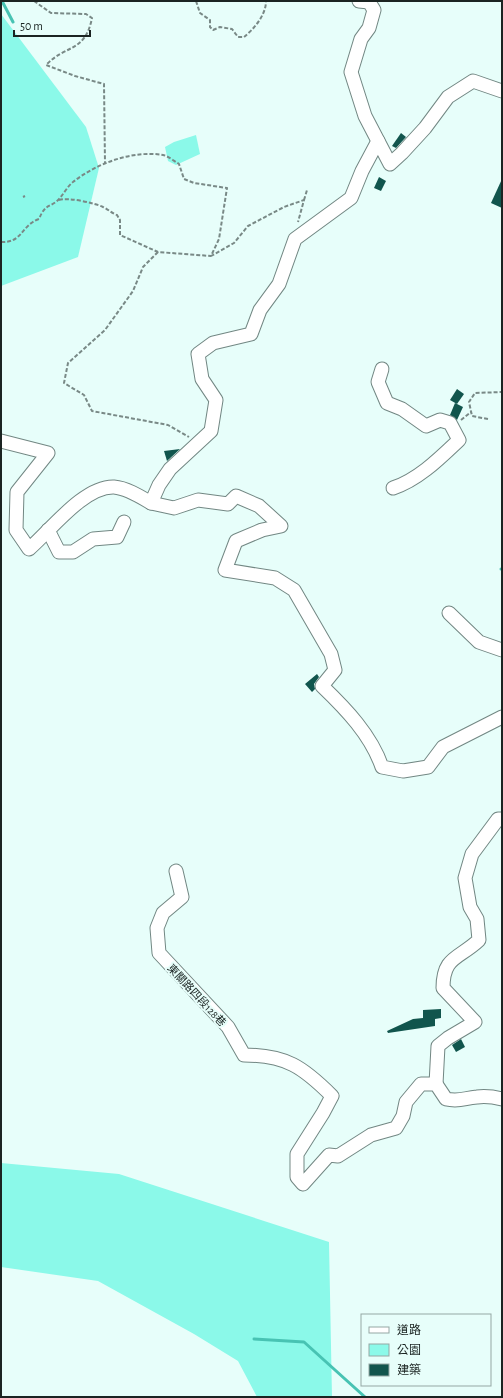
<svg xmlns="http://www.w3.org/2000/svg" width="503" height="1398" font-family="'Alegreya Sans','Noto Sans TC',sans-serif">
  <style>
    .green { fill: #8bf9e9 }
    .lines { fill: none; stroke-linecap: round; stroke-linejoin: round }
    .stream { stroke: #48c3b3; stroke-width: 3 }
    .building { fill: #11554d }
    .minor-casing { stroke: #728783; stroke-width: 15 }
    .path { stroke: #798986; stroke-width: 2; stroke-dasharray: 4 2; stroke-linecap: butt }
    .minor { stroke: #fff; stroke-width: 13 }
    .labels { text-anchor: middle; stroke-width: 4; stroke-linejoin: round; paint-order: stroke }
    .street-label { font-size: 11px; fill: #1b2422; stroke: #e7fefa }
  </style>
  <rect width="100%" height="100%" fill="#e7fefa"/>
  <g class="green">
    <polygon points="1,14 86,127 99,168 78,257 1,286"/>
    <polygon points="196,135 200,154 176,165 168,161 165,147 174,142"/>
    <polygon points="1,1163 119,1174 329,1242 332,1397 257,1397 238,1361 194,1334 98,1281 1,1267"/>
  </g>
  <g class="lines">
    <g class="stream">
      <polyline points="2,1 13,22"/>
      <polyline points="501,569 502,569"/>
      <polyline points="254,1339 304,1342 365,1397"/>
    </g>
  </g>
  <g class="building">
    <polygon points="401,133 406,137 396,148 392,146"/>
    <polygon points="379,177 386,181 381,191 374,188"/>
    <polygon points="502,179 502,208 491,203"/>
    <polygon points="457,389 464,394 457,404 450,400"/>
    <polygon points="455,403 463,407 457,420 450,415"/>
    <polygon points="180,449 167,461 164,451"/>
    <polygon points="317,674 319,677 314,684 315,689 312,692 305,684"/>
    <polygon points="441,1009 441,1018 435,1019 435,1026 388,1033 387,1031 413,1019 423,1018 423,1010"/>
    <polygon points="461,1039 465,1047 456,1052 452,1045"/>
  </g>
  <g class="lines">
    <g class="minor-casing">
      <g id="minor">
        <polyline points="359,1 369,2 374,10 369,28 361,39 351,72 365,116 390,164 402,153 425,128 448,97 473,81 502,91"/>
        <path d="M378 141 362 171 351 198 295 239 279 284 260 310 251 334 213 343 198 354 202 379 216 400 211 431 170 469 159 485 151 503 174 508 198 500 228 504 236 496 259 506 281 526 262 530 236 541 225 570 275 578 294 590 331 654 335 670 322 686C346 709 371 735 382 767L403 771 428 767 443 747 502 717"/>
        <path d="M382 369 378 382 387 403 402 409 426 426 440 420 450 423 459 440C440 458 418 480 393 488"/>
        <path d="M1 441 48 453 17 492 16 530 29 549C51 530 84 486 114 487 127 488 141 497 151 503"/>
        <polyline points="48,530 59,552 73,552 93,539 117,537 124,522"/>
        <polyline points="449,613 479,642 502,650"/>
        <path d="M176 871 182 897 163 913 157 928 159 953 228 1027 244 1055C286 1055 303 1067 332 1096L323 1113 297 1154V1177L303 1184 329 1155 338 1156 371 1135 396 1128 403 1116 406 1102 421 1084H436L446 1099C460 1102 464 1098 477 1097 485 1096 494 1097 502 1099"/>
        <path d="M436 1084 438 1046 448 1038 475 1022 443 988C443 956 459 959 479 940L477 919 470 907 465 878 472 854 498 819H502"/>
      </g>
    </g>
    <g class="path">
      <path d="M34 1 51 13 86 14 92 18C85 53 66 44 46 65L75 76 104 84 105 163"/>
      <path d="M196 1 200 13 210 20V27L213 30 220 27 232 29 238 37H244C254 29 266 15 266 1"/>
      <polyline points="23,197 25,196"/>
      <path d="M59 200C68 197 95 203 103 207 108 209 111 213 117 215L120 220V235L158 252 211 256"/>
      <polyline points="304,200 307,190"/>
      <path d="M1 242C23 243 21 225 39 219 46 202 50 209 60 198 64 193 68 186 73 182 97 163 133 150 163 155 168 156 174 161 179 164L184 179 194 183 227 188 219 239 211 256 234 243 248 226 284 207 304 200 298 222"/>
      <polyline points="158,252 143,267 133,291 105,330 68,363 64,383 84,395 92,411 168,425 189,437"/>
      <polyline points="488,419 472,416 469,402 475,393 502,392"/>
      <polyline points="461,420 471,412"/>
    </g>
    <use href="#minor" class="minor"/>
  </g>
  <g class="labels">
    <g class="street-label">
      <text transform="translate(197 995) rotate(47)" y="4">東關路四段128巷</text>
    </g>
  </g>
  <rect width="503" height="1398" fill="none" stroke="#1b2422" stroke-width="4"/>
  <rect x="361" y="1314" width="130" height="72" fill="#e7fefa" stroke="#95a7a4"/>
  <rect x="369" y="1327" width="20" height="6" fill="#ffffff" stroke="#95a7a4"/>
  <text x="397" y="1334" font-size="12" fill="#1b2422">道路</text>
  <rect x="369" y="1344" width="20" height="12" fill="#8bf9e9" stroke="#95a7a4"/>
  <text x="397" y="1354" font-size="12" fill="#1b2422">公園</text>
  <rect x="369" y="1364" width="20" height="12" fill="#11554d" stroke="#95a7a4"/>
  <text x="397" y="1374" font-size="12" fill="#1b2422">建築</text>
  <path d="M14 30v6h76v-6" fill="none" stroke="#1b2422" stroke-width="2"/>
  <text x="20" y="30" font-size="12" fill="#1b2422" stroke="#e7fefa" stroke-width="3" paint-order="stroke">50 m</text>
</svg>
